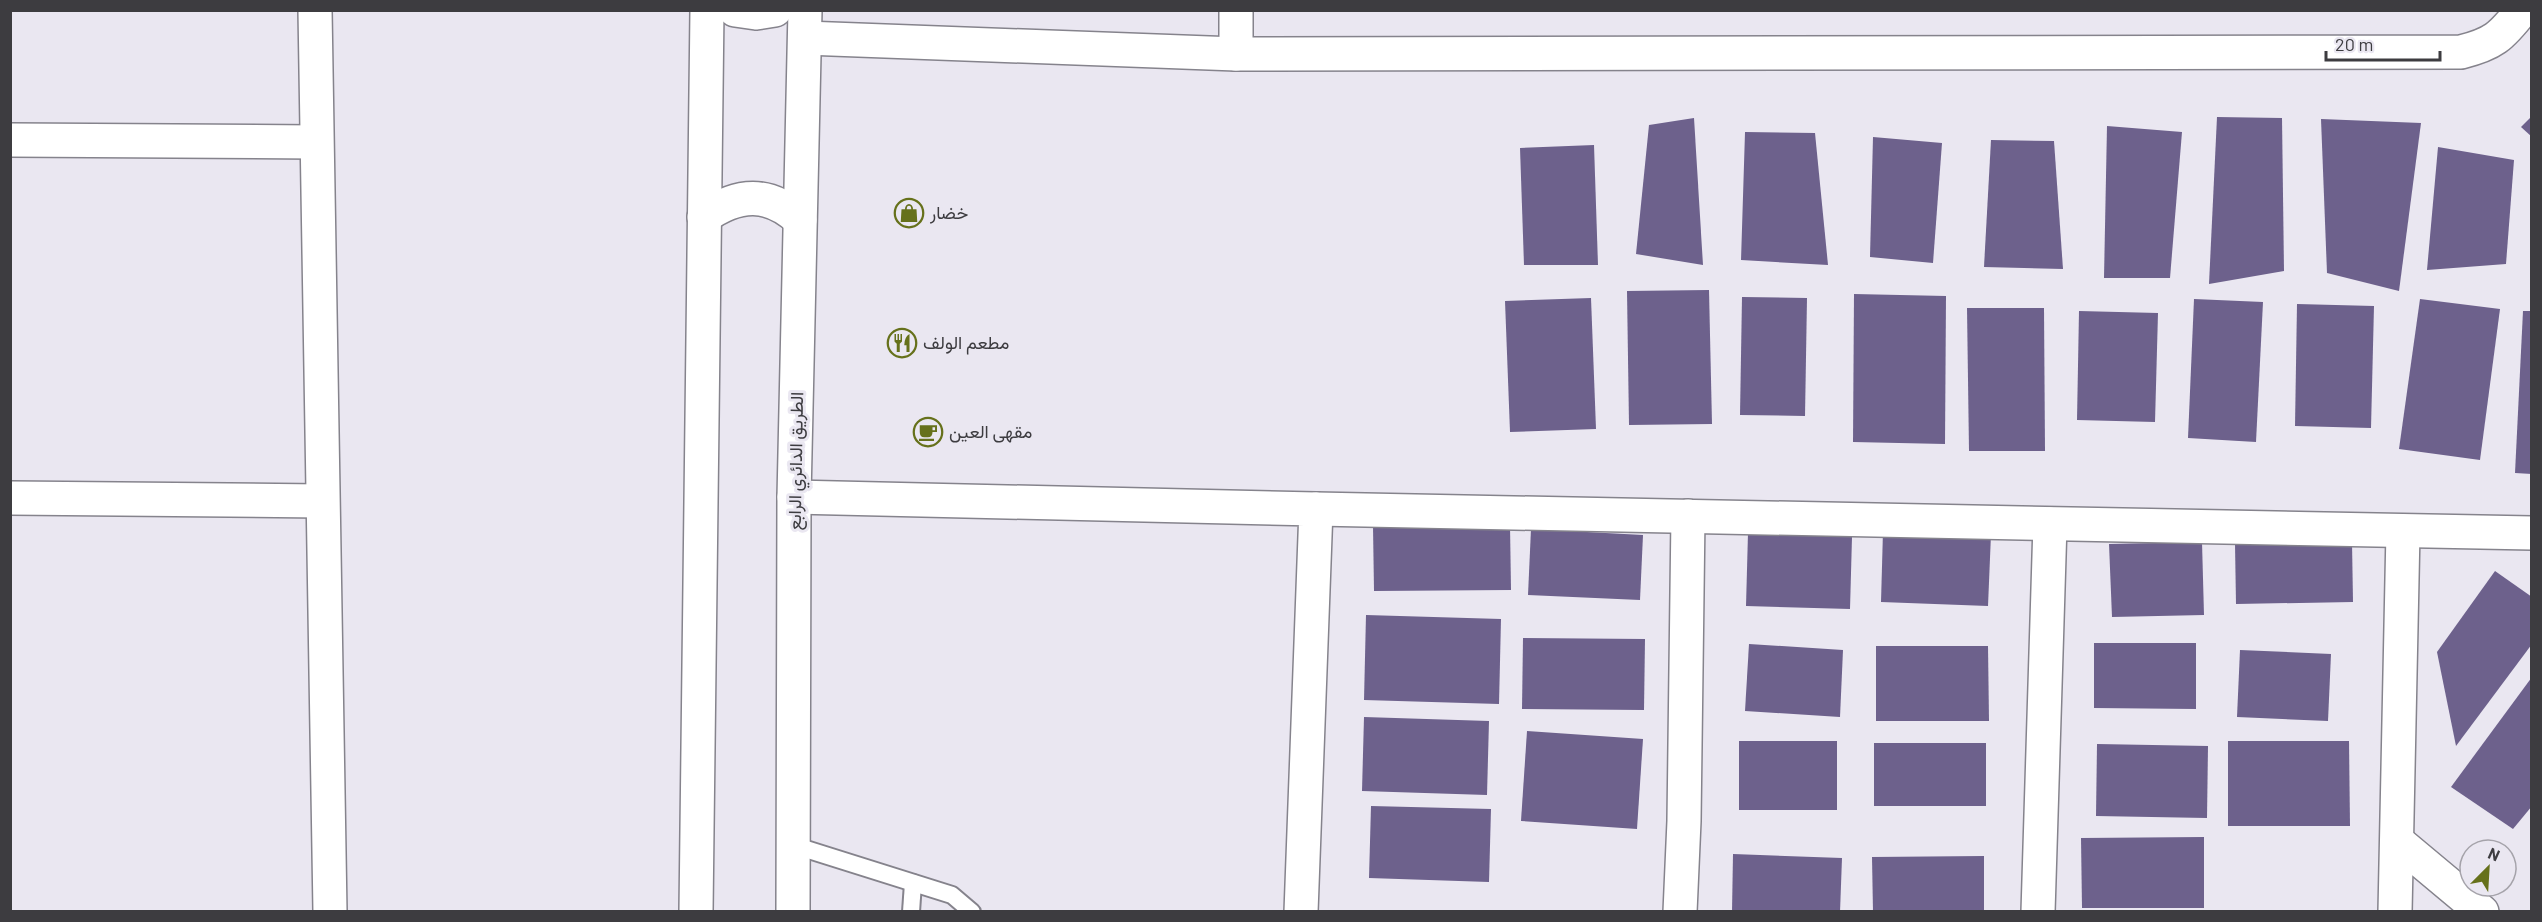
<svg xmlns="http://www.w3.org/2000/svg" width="2542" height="922" font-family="Barlow,Vazirmatn,sans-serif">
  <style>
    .building { fill: #6d618c }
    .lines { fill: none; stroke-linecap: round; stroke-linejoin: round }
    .service-casing { stroke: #85838c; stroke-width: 20 }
    .minor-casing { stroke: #85838c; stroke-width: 36 }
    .primary-casing { stroke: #85838c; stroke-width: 36 }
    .service { stroke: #fff; stroke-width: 16 }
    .minor { stroke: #fff; stroke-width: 33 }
    .primary { stroke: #fff; stroke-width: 33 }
    .labels { text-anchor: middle; stroke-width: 6; stroke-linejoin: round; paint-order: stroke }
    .poi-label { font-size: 18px; fill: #3d3c40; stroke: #eae7f1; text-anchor: start }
    .street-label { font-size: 18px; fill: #3d3c40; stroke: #eae7f1 }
  </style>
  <rect width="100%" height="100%" fill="#eae7f1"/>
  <g class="building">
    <polygon points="2532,116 2532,137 2521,127"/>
    <polygon points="2217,117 2282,118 2284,271 2209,284"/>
    <polygon points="1694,118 1703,265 1636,254 1649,125"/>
    <polygon points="2321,119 2421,123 2399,291 2327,273"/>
    <polygon points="2107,126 2182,132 2170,278 2104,278"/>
    <polygon points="1745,132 1815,133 1828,265 1741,260"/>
    <polygon points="1873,137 1942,143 1933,263 1870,257"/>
    <polygon points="1991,140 2054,141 2063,269 1984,267"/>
    <polygon points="1594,145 1598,265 1524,265 1520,148"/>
    <polygon points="2438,147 2514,160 2506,264 2427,270"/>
    <polygon points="1709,290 1712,424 1629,425 1627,291"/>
    <polygon points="1854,294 1946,296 1945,444 1853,442"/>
    <polygon points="1742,297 1807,298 1805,416 1740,415"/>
    <polygon points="1591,298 1596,429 1510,432 1505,301"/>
    <polygon points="2194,299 2263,302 2256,442 2188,438"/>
    <polygon points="2420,299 2500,309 2480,460 2399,449"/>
    <polygon points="2297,304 2374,306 2371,428 2295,426"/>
    <polygon points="1967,308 2044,308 2045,451 1969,451"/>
    <polygon points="2079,311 2158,313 2155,422 2077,420"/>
    <polygon points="2523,311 2532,311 2532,474 2515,473"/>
    <polygon points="1510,526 1511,590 1374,591 1373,527"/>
    <polygon points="1531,529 1643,535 1640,600 1528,595"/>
    <polygon points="1883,531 1991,534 1988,606 1881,602"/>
    <polygon points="1748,533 1852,537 1850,609 1746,606"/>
    <polygon points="2202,542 2204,615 2112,617 2109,544"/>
    <polygon points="2352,542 2353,602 2236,604 2235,544"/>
    <polygon points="2495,571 2532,597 2532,644 2456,746 2437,652"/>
    <polygon points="1366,615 1501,619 1499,704 1364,700"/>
    <polygon points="1523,638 1645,639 1644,710 1522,709"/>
    <polygon points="2094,643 2196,643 2196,709 2094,708"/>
    <polygon points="1749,644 1843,650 1840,717 1745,711"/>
    <polygon points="1876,646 1988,646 1989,721 1876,721"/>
    <polygon points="2240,650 2331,654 2328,721 2237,717"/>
    <polygon points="2532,677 2532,806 2513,829 2451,787"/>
    <polygon points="1364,717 1489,721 1487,795 1362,791"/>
    <polygon points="1527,731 1643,739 1637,829 1521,821"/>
    <rect x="1739" y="741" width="98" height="69"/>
    <polygon points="2228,741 2349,741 2350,826 2228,826"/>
    <rect x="1874" y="743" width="112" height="63"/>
    <polygon points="2097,744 2208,746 2207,818 2096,816"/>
    <polygon points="1371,806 1491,809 1489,882 1369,878"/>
    <polygon points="2204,837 2204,908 2082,908 2081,838"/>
    <polygon points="1733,854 1842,858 1840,912 1732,912"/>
    <polygon points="1984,856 1984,912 1873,912 1872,857"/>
  </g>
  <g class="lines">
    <g class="service-casing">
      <g id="service">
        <polyline points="793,845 952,895 972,912"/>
        <polyline points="911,912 913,883"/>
      </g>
    </g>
    <g class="minor-casing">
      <g id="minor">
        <polyline points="315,10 330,912"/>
        <path d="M805 38 1236 54 2461 52C2493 44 2501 37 2522 10"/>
        <polyline points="1236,54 1236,10"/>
        <polyline points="10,140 316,142"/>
        <polyline points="794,497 1316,509 1301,912"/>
        <polyline points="10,498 322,501"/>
        <polyline points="1316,509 2532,533"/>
        <polyline points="2397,841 2482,912"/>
        <polyline points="1680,912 1684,821 1688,516"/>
        <polyline points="2038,912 2050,524"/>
        <polyline points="2395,912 2403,531"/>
      </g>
    </g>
    <g class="primary-casing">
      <g id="primary">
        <polyline points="735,10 756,13 775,10"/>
        <path d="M704 217C738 193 769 191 800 220"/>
        <polyline points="696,912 707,10"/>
        <polyline points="793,912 794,497 805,10"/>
      </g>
    </g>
    <use href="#service" class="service"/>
    <use href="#minor" class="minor"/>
    <use href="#primary" class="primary"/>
  </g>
  <defs>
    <g id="shop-ring" transform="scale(1.5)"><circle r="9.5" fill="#eae7f1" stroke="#66711b" stroke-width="1.5"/><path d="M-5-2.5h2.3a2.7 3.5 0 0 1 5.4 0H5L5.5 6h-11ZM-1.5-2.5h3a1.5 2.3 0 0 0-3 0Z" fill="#66711b"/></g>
    <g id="restaurant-ring" transform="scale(1.5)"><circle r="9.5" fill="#eae7f1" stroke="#66711b" stroke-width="1.5"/><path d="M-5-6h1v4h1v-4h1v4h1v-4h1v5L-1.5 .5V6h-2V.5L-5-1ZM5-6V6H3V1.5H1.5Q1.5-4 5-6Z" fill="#66711b"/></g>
    <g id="cafe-ring" transform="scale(1.5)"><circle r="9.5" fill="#eae7f1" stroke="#66711b" stroke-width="1.5"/><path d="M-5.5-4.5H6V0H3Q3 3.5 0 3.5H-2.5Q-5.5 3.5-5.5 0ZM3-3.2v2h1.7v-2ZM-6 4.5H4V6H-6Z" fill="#66711b"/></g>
  </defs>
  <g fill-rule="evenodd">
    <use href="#shop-ring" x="909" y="213"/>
    <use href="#restaurant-ring" x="902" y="343"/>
    <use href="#cafe-ring" x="928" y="432"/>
  </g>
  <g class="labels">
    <g class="poi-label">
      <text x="930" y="219">خضار</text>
      <text x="923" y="349">مطعم الولف</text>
      <text x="949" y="438">مقهى العين</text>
    </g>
    <g class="street-label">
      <text transform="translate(796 461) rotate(-89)" y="6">الطريق الدائري الرابع</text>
    </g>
  </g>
  <rect width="2542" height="922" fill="none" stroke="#3d3c40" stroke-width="24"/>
  <g transform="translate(2488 868) rotate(24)"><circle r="28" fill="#eae7f1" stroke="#a5a3aa" stroke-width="1.5"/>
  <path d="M0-4.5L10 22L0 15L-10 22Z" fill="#66711b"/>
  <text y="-9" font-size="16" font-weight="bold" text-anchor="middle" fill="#3d3c40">N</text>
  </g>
  <path d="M2326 51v9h114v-9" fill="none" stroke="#3d3c40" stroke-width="3"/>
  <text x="2335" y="51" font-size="18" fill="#3d3c40" stroke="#eae7f1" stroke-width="4.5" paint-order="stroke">20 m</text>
</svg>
